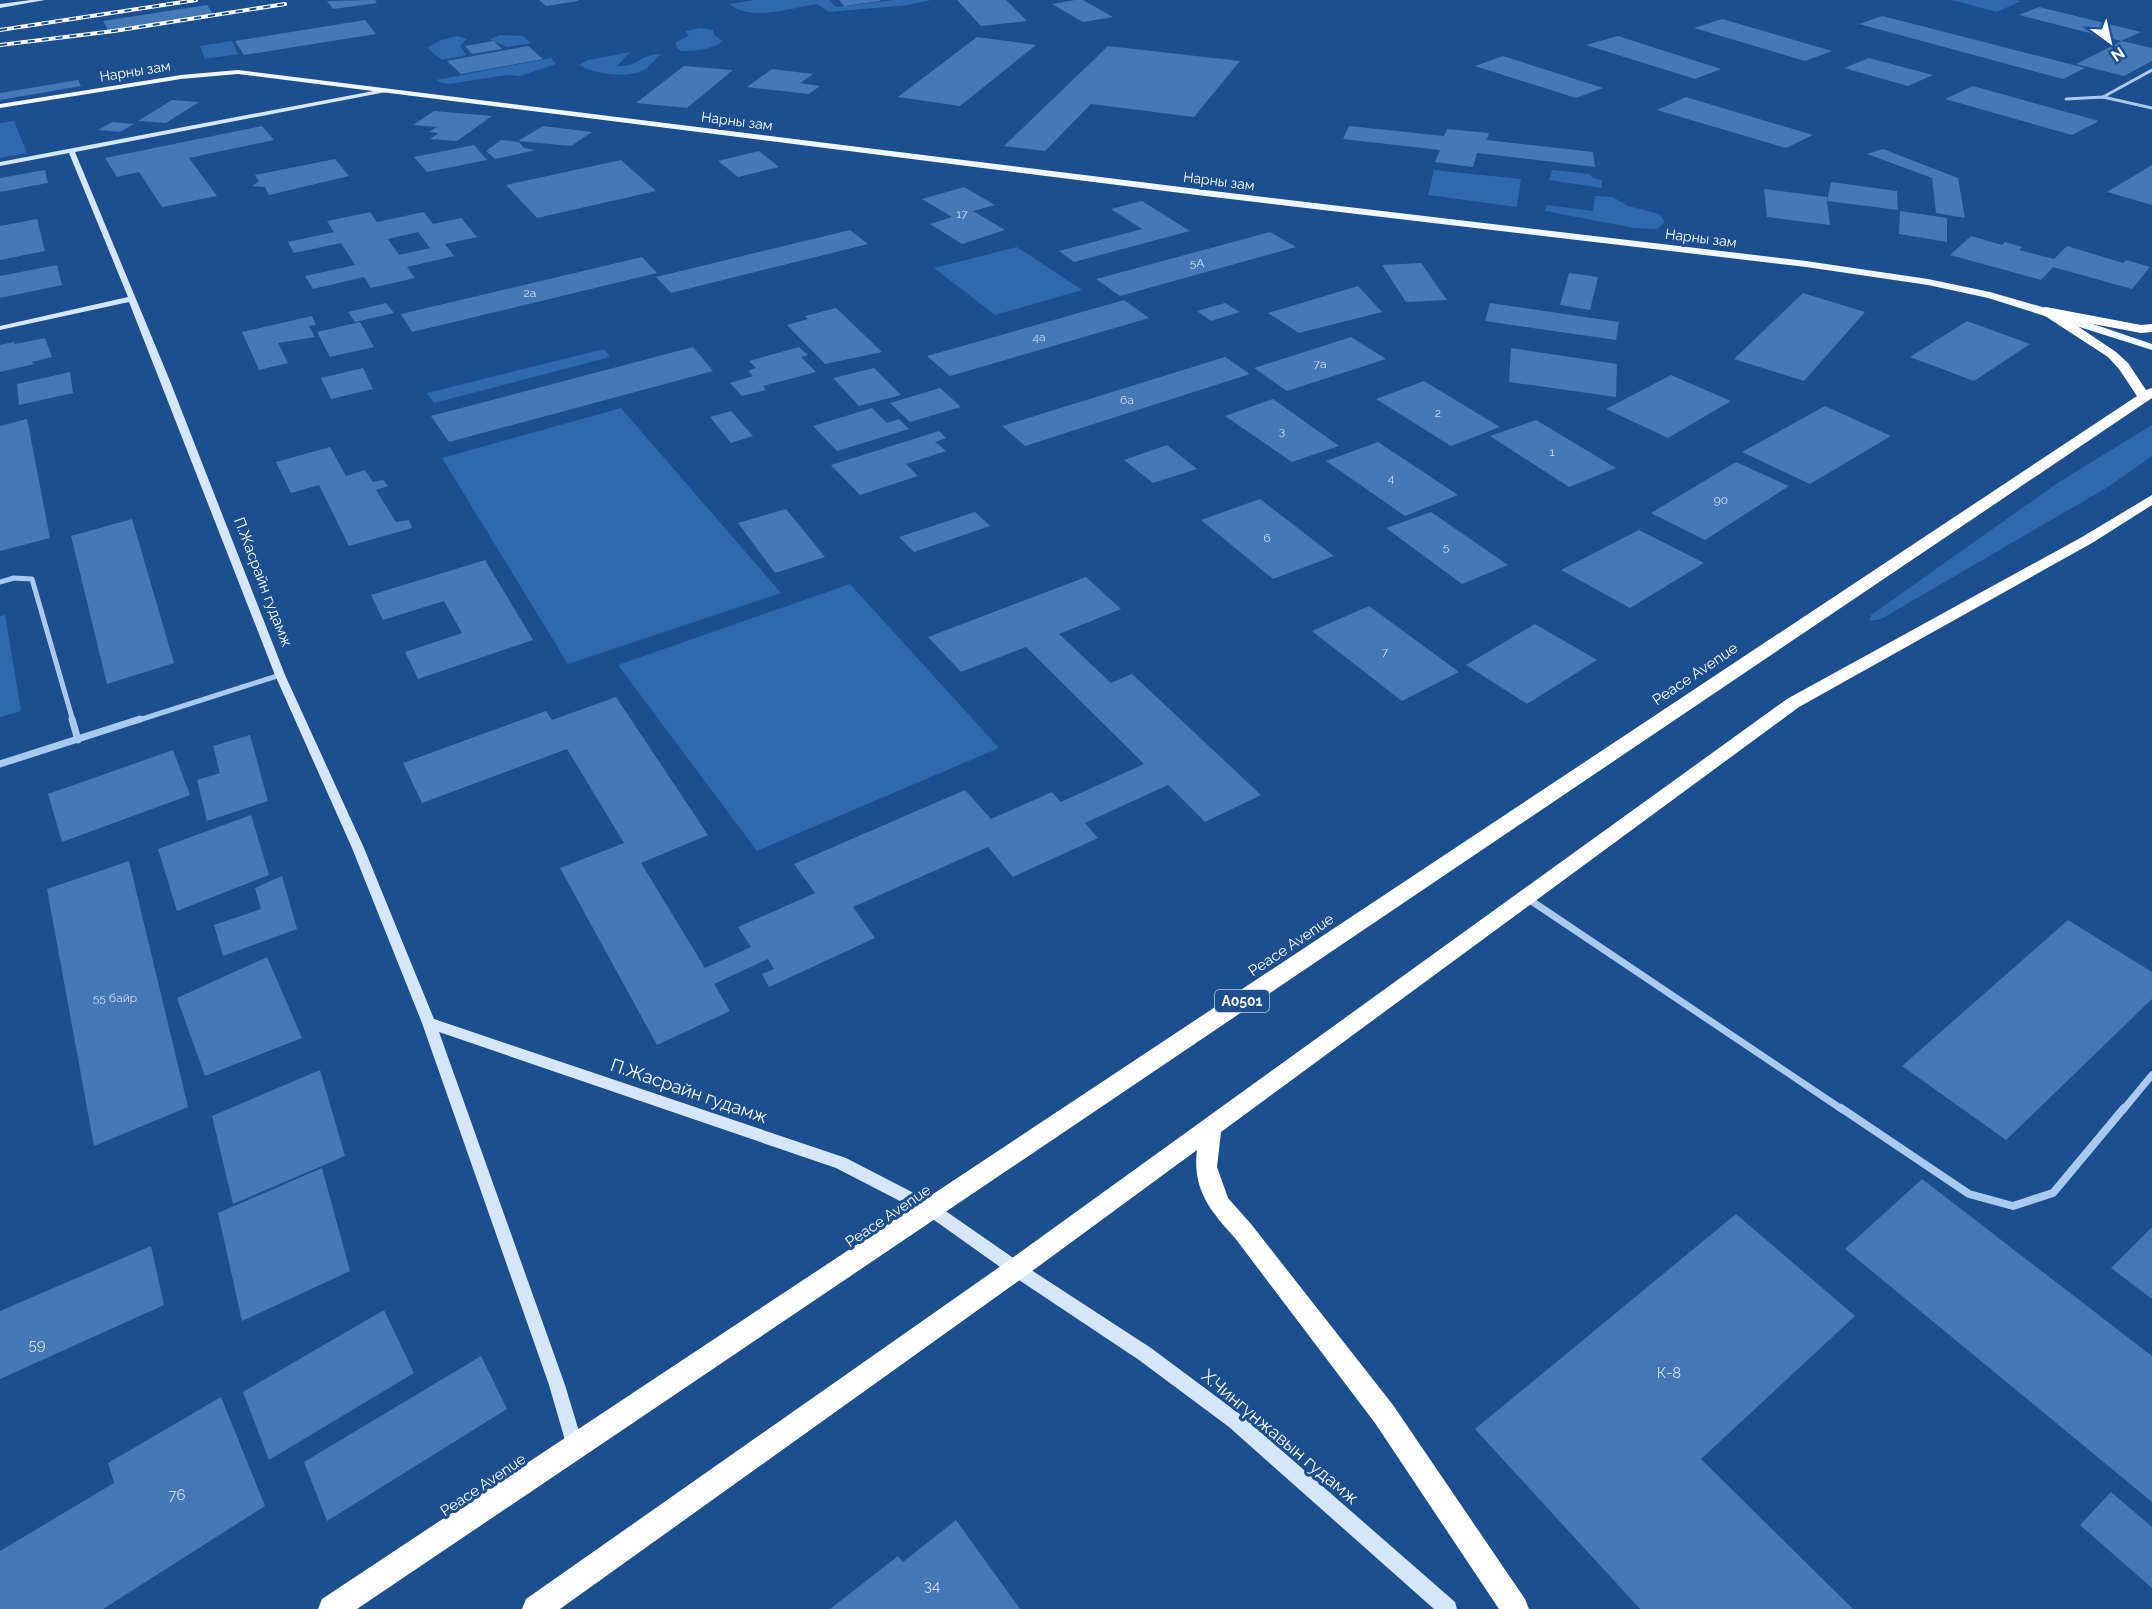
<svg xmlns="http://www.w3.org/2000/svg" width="2152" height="1609" font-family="Raleway,sans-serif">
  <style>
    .green { fill: #2e69ad }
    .building { fill: #4478b7; fill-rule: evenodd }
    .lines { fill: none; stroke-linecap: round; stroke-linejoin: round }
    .street-far3 { stroke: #a9c9ee; stroke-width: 3 }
    .street-far2 { stroke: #a9c9ee; stroke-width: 5 }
    .street-far1 { stroke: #a9c9ee; stroke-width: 7 }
    .street { stroke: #a9c9ee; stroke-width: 8 }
    .secondary { fill: #d6e6fa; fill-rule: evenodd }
    .primary { fill: #f0f6ff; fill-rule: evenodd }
    .highway { fill: #fff; fill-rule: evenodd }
    .rail-casing { stroke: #fff; stroke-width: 4 }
    .rail { stroke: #1b4f8f; stroke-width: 2; stroke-dasharray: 7; stroke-linecap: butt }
    .labels { text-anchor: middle; stroke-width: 6; stroke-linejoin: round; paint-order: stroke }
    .number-label { font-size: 12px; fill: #d0dded }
    .far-street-label { font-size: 14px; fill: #fff; stroke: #1b4f8f }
    .shield { fill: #1b4f8f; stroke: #bbcadd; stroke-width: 1.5 }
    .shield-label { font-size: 14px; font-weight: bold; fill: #fff }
    .street-label { font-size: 15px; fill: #fff; stroke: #1b4f8f }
    .near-number-label { font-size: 15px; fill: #d0dded }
    .near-street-label { font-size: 18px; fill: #fff; stroke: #1b4f8f }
  </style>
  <rect width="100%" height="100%" fill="#1b4f8f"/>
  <g class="green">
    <path d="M755 0H829L836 7 895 0H931L909 5 829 12 817 4C790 8 753 22 729 4Z"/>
    <polygon points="1951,0 2015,0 2021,1 1997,12"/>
    <path d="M701 28 713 30V34L723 41C712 50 696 51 681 51L677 48 676 42 689 36 685 31Z"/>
    <polygon points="500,35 523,36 531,43 507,47 490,39"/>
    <polygon points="458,36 467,39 460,46 466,55 442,60 427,48 441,40"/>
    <polygon points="232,41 238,54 205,59 200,46"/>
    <path d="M630 52 617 66C637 68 642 53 661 54 656 58 652 64 647 68 632 80 594 74 579 65L588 60Z"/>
    <polygon points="551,58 556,64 520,76 507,75 449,84 438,82 436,80"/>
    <polygon points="14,121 27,153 0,158 0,123"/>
    <polygon points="1434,170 1521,179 1517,207 1428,195"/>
    <polygon points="1552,170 1590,174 1593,178 1602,180 1602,188 1549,180"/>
    <polygon points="1595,196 1613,197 1628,206 1659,214 1665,222 1657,229 1634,228 1545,211 1547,205 1593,211"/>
    <polygon points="1017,247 1082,290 995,315 934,268"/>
    <polygon points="604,349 610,357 434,403 427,393"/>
    <polygon points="621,408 781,593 568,664 442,458"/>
    <polygon points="2152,425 2152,456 2108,487 1881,619 1869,621 1871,615 2059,482"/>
    <polygon points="850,584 999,748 757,851 618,665"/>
    <polygon points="5,615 21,711 0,717 0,616"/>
  </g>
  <g class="building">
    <polygon points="375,0 377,3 333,9 327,1"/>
    <polygon points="539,0 578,0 578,1 546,6"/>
    <polygon points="839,0 880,0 880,1 844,6"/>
    <polygon points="957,0 1006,0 1027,21 981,26"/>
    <polygon points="1075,0 1083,0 1113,17 1083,22 1052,4"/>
    <polygon points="207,5 213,14 108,30 103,21"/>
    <polygon points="2039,7 2141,32 2121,41 2019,15"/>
    <polygon points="1882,16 1980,41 2085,68 2063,79 1859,24"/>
    <polygon points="1722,19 1832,51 1805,61 1694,28"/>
    <polygon points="365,20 376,34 244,55 235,41"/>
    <polygon points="1618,36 1721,69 1695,79 1586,45"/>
    <polygon points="977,37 1036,45 960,106 898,97"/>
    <polygon points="494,41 502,49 472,54 465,46"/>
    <polygon points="2122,41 2152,48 2152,61 2124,76 2076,64"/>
    <polygon points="528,46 543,59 461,74 447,61"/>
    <polygon points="1108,46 1240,61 1194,117 1091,104 1045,151 1004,146"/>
    <polygon points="1503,56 1603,88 1576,98 1475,66"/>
    <polygon points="1869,58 1933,75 1908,86 1844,68"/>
    <polygon points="684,66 733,70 687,108 636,103"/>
    <polygon points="772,69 813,74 800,83 820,86 809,94 747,87"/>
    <polygon points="78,80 81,86 0,100 0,93"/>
    <polygon points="1973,86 2099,121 2072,135 1945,99"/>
    <polygon points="1686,97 1813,135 1786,148 1657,110"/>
    <polygon points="172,100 199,102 166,123 138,121"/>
    <polygon points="434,111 492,116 457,141 430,139 439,133 429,132 437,127 413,125"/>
    <polygon points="112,122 134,124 120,132 98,130"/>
    <polygon points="262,126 274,140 189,158 217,196 162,207 139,172 117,177 105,158"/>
    <polygon points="543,126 592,132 571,146 518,141"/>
    <polygon points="1349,126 1444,136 1447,129 1489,133 1487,140 1593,152 1595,167 1477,153 1473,167 1435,162 1440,150 1343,139"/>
    <polygon points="501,140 519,142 524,148 536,150 495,159 486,151"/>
    <polygon points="474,145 487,160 427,172 414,157"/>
    <polygon points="1883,149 1958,178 1965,218 1936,213 1932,178 1867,154"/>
    <polygon points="759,151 779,167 738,177 718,161"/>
    <polygon points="335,159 349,176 269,195 265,187 252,186 259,181 255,175"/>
    <polygon points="621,160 656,191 537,218 506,185"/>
    <polygon points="2152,165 2152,205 2107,192"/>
    <polygon points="45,170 48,183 0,192 0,178"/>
    <polygon points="1831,182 1897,191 1898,210 1827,201 1830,225 1767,217 1764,189 1827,197 1827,201"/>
    <polygon points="964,187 995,205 973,211 1005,230 962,244 930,224 952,217 922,199"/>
    <polygon points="1142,201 1190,231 1074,262 1059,251 1142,229 1111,209"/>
    <polygon points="1900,211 1947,218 1947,242 1899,234"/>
    <path d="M370 212 377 222 424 212 433 224 461 218 477 237 445 244 454 256 407 267 415 278 371 288 364 277 313 289 305 276 355 265 341 243 294 253 288 242 334 232 327 221ZM418 232 430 248 399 255 388 239Z"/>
    <polygon points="37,219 45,251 0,260 0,226"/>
    <polygon points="850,230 868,244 671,293 656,277"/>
    <polygon points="1270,232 1296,247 1120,296 1096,279"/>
    <polygon points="1971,236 2002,245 2005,242 2022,247 2019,250 2054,259 2067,246 2123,263 2126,260 2150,267 2132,289 2053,267 2041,280 1950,255"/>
    <polygon points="642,257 657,273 412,332 401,314"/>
    <polygon points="1421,263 1447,300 1406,302 1382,265"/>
    <polygon points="57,265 62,285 0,298 0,276"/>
    <polygon points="1569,273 1598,277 1590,310 1560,305"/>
    <polygon points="1358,286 1382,312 1299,333 1268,313"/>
    <polygon points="1803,293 1865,312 1804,381 1734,359"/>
    <polygon points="1124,300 1149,318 950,376 927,356"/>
    <polygon points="386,303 394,313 355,322 348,312"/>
    <polygon points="1225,303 1240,312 1211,321 1197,311"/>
    <polygon points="1490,303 1619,322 1616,340 1485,321"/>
    <polygon points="836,308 882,352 825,364 787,325 808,319 805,316"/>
    <polygon points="312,316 316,325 309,326 315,337 278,343 288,363 259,370 242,332"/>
    <polygon points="1967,321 2030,344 1974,381 1910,357"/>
    <polygon points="360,322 374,347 330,357 317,332"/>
    <polygon points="1351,337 1386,359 1287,391 1254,368"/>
    <polygon points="45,338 52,357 32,362 34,364 0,372 0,345 14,342 15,344"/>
    <polygon points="693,347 713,371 449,442 431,416"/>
    <polygon points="799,347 808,355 801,357 816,372 763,386 766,390 742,396 730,383 753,376 748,371 756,368 749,361"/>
    <polygon points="1511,348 1617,364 1616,397 1509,382"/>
    <polygon points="1225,357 1250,374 1025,446 1002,426"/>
    <polygon points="363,368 373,389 331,399 321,378"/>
    <polygon points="874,368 901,395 859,406 833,378"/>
    <polygon points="70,372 73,393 19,405 17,384"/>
    <polygon points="1671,375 1731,401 1668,438 1606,409"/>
    <polygon points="1424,381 1500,427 1451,446 1376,399"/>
    <polygon points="940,388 961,407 910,422 890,403"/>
    <polygon points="1273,399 1339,446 1292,462 1225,416"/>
    <polygon points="1825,406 1891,436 1810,484 1742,452"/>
    <polygon points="872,408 887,423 899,419 909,429 837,451 813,426"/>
    <polygon points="731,411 753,436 731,443 710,417"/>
    <polygon points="27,419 50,538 0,551 0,426"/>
    <polygon points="1536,420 1616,468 1569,487 1490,436"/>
    <polygon points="939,431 946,438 935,442 946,451 906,464 918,476 860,495 831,465"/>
    <polygon points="1378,442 1458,495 1405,516 1326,461"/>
    <polygon points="1167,445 1197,469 1153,483 1124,460"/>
    <polygon points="330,447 346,476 365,470 373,482 383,480 388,486 376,490 396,522 409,520 412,528 349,546 319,485 291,493 276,462"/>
    <polygon points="1736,462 1789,486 1705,540 1651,513"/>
    <polygon points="1260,499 1334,556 1273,579 1201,520"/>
    <polygon points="786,509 825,557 775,573 738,523"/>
    <polygon points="975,512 990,526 914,552 899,537"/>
    <polygon points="1431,512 1508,565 1462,584 1386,528"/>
    <polygon points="132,519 174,663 107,684 71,536"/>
    <polygon points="1639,530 1704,563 1630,608 1561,570"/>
    <polygon points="485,560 533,640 418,679 405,652 462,633 444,601 383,620 371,595"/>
    <polygon points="1086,577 1121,609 1059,634 1111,683 1132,674 1261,795 1205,822 1168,785 1085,823 1098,838 1013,877 988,847 853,907 875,938 769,987 762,974 774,969 768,959 714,984 730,1011 657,1045 560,868 624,843 567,749 422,803 403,763 546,711 552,720 616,697 708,835 641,863 705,968 751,947 738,927 815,893 794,864 965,790 991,819 1052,792 1061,802 1144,764 1026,647 961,672 928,637"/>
    <polygon points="1369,606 1459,672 1402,701 1312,631"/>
    <polygon points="1535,624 1597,660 1527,704 1466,665"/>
    <polygon points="250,735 268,801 207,821 197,780 220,773 213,746"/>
    <polygon points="173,750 190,795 62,842 48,794"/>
    <polygon points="251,815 269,875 177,911 158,849"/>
    <polygon points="129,861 188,1107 94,1146 47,889"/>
    <polygon points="282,876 297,929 223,956 214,925 261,909 255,888"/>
    <polygon points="2068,920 2152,972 2152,999 2006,1140 1902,1066"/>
    <polygon points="267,957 302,1038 205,1076 177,998"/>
    <polygon points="320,1070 345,1156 233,1204 212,1116"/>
    <polygon points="322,1168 350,1271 242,1321 218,1213"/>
    <polygon points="1922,1179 2152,1356 2152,1502 1845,1249"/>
    <polygon points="1736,1214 1855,1316 1701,1459 1853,1609 1640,1609 1475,1429"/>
    <polygon points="2152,1227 2152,1299 2111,1268"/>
    <polygon points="151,1246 164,1305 0,1379 0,1311"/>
    <polygon points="384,1310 414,1373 269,1460 243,1392"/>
    <polygon points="481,1356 507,1409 327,1521 304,1462"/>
    <polygon points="221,1397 265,1506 103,1609 0,1609 0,1551 114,1483 108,1463"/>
    <polygon points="2111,1492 2152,1527 2152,1588 2080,1525"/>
    <polygon points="956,1520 1020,1609 830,1609 898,1556 903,1562"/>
  </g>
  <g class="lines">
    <g class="street-far3">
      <polyline points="2103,97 2152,70"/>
      <polyline points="2066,99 2103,97 2152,108"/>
    </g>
    <g class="street-far2">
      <polyline points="0,582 14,578 32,579 73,721"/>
      <polyline points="136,721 280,675"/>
    </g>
    <g class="street-far1">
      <polyline points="72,719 78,740"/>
      <polyline points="0,764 140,719"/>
      <polyline points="1527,898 1843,1110"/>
      <polyline points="2123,1110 2152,1075"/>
    </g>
    <polyline class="street" points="1841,1108 1969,1194 2013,1206 2053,1193 2124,1108"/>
    <g class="secondary">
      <polygon points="31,0 45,0 0,8 0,4"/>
      <polygon points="384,89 386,92 75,152 170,381 285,675 364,848 434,1019 846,1158 937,1205 1022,1264 1151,1348 1241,1415 1455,1602 1457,1609 1434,1609 1229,1427 1139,1360 1010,1274 927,1215 836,1168 439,1032 565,1385 584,1448 581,1454 575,1457 569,1454 549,1385 422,1023 352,848 275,675 129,302 0,330 0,326 128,297 69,153 0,166 0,162"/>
    </g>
    <polygon class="primary" points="238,70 1205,190 1806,261 1928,279 1990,292 2049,309 2152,344 2152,350 1988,298 1928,285 1806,267 1205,196 238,74 181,79 0,108 0,104 181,75"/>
    <g class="highway">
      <polygon points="2046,307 2141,325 2152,324 2152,332 2141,333 2067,319 2116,352 2128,363 2146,390 2152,388 2152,398 357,1609 318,1609 322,1599 2137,396 2119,369 2108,357 2042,314 2042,308"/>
      <path d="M2152 495V505L2092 543 1799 707 1221 1132 1217 1167 1228 1198 1251 1224 1393 1405 1525 1599 1529 1609H1499L1375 1423 1235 1238C1210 1211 1192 1189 1197 1150L1024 1277 560 1609H522L526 1599 1008 1261 1787 699 2082 537Z"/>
    </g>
    <g class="rail-casing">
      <g id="rail">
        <polyline points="0,30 196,0"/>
        <polyline points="0,45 114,31 285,4"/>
      </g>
    </g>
    <use href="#rail" class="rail"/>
  </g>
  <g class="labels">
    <g class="number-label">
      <text x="962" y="218">17</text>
      <text x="1197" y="267">5А</text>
      <text x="530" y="297">2a</text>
      <text x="1039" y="341">4а</text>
      <text x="1320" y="368">7а</text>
      <text x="1127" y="404">6а</text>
      <text x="1438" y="417">2</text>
      <text x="1282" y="435">3</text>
      <text x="1552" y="456">1</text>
      <text x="1391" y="482">4</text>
      <text x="1721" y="504">90</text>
      <text x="1267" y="542">6</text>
      <text x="1446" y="551">5</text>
      <text x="1385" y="656">7</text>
      <text x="115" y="1002">55 байр</text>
    </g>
    <g class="far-street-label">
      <text transform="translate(135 71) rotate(-9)" y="5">Нарны зам</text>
      <text transform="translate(737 121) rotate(7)" y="5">Нарны зам</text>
      <text transform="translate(1219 181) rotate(7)" y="5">Нарны зам</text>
      <text transform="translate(1701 238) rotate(7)" y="5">Нарны зам</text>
    </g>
    <rect class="shield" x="1215" y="990" width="54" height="22" rx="4.5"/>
    <g class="shield-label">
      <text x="1242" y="1006">A0501</text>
    </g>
    <g class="street-label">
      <text transform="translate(263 582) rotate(69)" y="5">П.Жасрайн гудамж</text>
      <text transform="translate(1695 674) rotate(-34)" y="5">Peace Avenue</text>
      <text transform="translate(1291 945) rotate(-34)" y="5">Peace Avenue</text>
      <text transform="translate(888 1216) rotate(-34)" y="5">Peace Avenue</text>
      <text transform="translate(483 1485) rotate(-34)" y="5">Peace Avenue</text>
    </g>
    <g class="near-number-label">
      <text x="37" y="1350">59</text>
      <text x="1669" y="1378">К-8</text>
      <text x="177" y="1500">76</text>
      <text x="932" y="1591">34</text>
    </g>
    <g class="near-street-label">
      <text transform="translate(689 1091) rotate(19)" y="6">П.Жасрайн гудамж</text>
      <text transform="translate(1280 1437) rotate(40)" y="6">Х.Чингүнжавын гудамж</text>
    </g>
  </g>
  <g transform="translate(2110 42) rotate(147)" stroke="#1b4f8f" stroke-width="4.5" paint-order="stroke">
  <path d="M0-4.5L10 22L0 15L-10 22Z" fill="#ffffff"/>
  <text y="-9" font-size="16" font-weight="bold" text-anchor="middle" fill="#ffffff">N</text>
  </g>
</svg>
